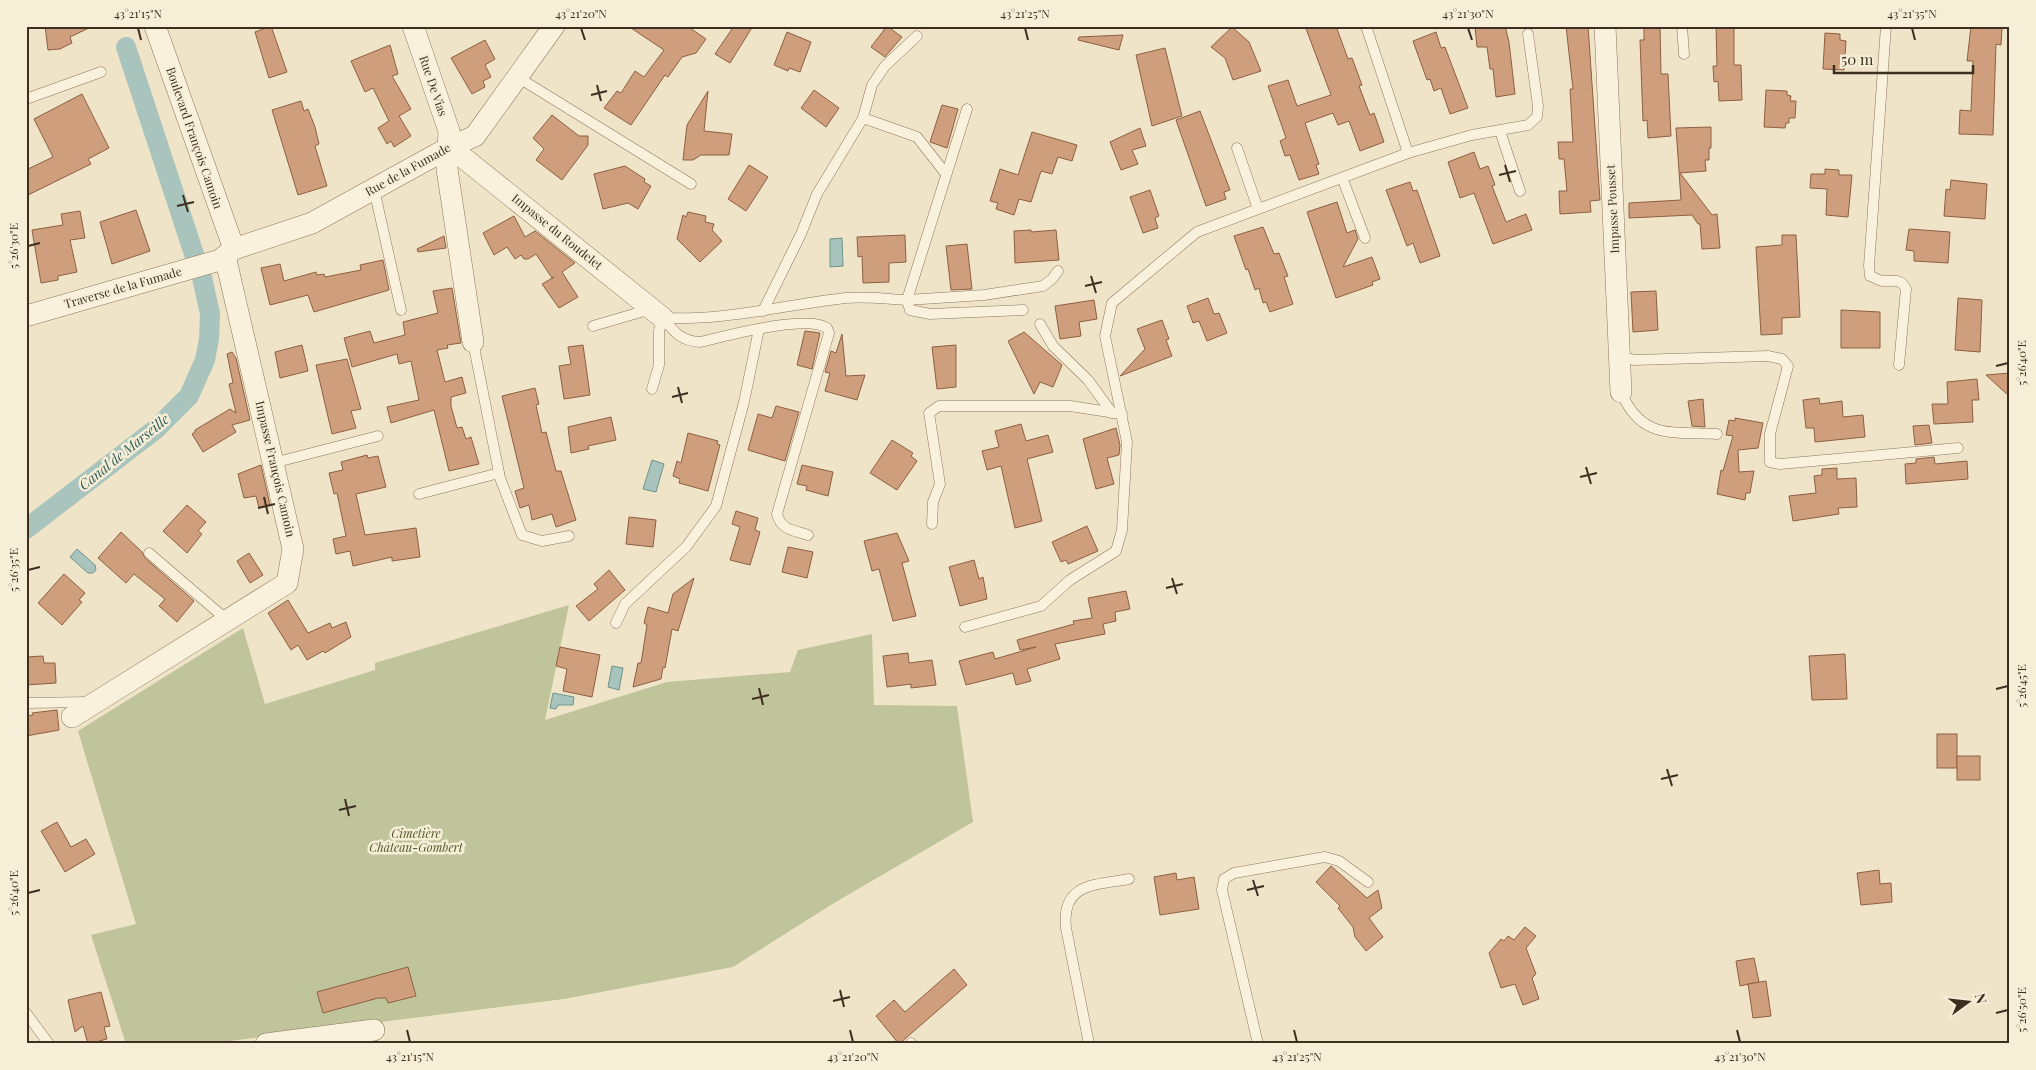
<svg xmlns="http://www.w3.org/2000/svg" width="2036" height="1070" font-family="'Playfair Display',serif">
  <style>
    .cemetery { fill: #bfc49a }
    .water { fill: #a9c4bc; stroke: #6f938a }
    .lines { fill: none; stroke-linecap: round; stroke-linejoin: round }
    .canal { stroke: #a9c4bc; stroke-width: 20 }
    .building { fill: #cf9f7d; stroke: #8d5f41 }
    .lane-casing { stroke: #8d765c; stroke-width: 11 }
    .street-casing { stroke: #8d765c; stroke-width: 22 }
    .lane { stroke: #faf1dc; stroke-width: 10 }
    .street { stroke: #faf1dc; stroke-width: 21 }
    .ticks { fill: none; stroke: #3d2e20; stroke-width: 2 }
    .labels { text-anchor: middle; stroke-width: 5; stroke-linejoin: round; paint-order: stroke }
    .street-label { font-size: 12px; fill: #3d2e20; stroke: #f7eed8 }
    .park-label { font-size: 12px; font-style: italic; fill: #4d5a26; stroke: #f7eed8 }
    .water-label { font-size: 14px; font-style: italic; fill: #2f5d5a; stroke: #f7eed8 }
    .neatline { fill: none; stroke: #3d2e20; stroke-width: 2 }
    .ticks-label { font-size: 12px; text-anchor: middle; fill: #3d2e20 }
  </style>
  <rect width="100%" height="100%" fill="#f0e4c8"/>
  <polygon class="cemetery" points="569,605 545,720 667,682 790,672 798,650 872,634 874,705 957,706 973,822 834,903 733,967 564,999 206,1044 126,1044 91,935 136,924 78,731 243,628 265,704 375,670 375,663"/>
  <g class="water">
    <polygon points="842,238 843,266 830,267 830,239"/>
    <polygon points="652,460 664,464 656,492 643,489"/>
    <polygon points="77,549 95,565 96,570 93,573 88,573 70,557"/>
    <polygon points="612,666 623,668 619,690 608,687"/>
    <polygon points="553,693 574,697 573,705 558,705 556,709 550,708"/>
  </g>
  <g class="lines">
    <g class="canal">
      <polyline points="126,47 195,257"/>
      <polyline points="26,529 156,429 189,396 205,360 209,339 210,314 201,273"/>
    </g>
  </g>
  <g class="building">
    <polygon points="45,26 93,26 70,37 72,43 60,49 48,50"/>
    <polygon points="271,26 287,72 269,78 255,32"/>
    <polygon points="628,26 687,26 706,39 696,53 682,57 668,77 665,75 631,125 604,108 617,91 621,93 635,71 644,77 664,50"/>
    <polygon points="734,26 753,26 730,63 715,54"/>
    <polygon points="887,26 902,37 885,57 871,47"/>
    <polygon points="1305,26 1336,26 1348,59 1352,58 1362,85 1359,86 1370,115 1374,113 1384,142 1360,151 1349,121 1338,125 1333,113 1305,123 1319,164 1316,165 1319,174 1299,180 1290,155 1285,156 1280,141 1286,138 1268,86 1288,80 1297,106 1331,95"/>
    <polygon points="1475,26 1505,26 1509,42 1515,94 1496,97 1493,69 1490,69 1487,47 1477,47"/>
    <polygon points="1566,26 1588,26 1600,200 1590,201 1591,212 1560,214 1559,191 1567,191 1564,159 1559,159 1558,142 1573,142 1570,89 1573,89"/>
    <polygon points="1644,26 1660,26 1661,74 1668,74 1671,136 1648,138 1647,120 1643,121 1640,40 1644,40"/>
    <polygon points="1716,26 1734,26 1734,65 1741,65 1742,100 1719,101 1718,81 1714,82 1713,66 1717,66"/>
    <polygon points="1971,26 1996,26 2002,29 2001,45 1996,44 1993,135 1959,134 1960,110 1971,111 1973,61 1967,61"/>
    <polygon points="1232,27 1249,42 1261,71 1233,80 1225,58 1211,47"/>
    <polygon points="787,32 811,42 800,72 789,68 788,71 774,65"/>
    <polygon points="1436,32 1441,48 1445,47 1468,108 1450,114 1441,88 1434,91 1430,79 1427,80 1413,41"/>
    <polygon points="1825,33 1840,34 1840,40 1846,41 1844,70 1823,69"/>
    <polygon points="1123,35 1119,50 1078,40 1079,37"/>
    <polygon points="485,40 495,59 485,65 491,77 483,81 485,87 472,94 451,58"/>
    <polygon points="390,45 398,74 392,76 411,109 399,116 411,136 394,147 391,141 387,144 378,128 389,121 373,88 365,92 351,61"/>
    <polygon points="1165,48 1182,116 1152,126 1136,55"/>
    <polygon points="814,90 839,108 826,127 801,108"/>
    <polygon points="1766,90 1787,91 1787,95 1791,96 1790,101 1796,101 1795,118 1789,118 1789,123 1786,123 1785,128 1764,127"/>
    <polygon points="708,91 704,131 732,134 729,155 701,155 693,160 683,160 687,125"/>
    <polygon points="82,94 109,148 88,159 91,164 26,196 26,170 53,157 34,119"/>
    <polygon points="301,101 304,111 308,109 315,127 319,144 315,146 327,186 298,195 272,110"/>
    <polygon points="942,105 958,109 947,148 930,142"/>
    <polygon points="1200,111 1230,190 1224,192 1226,199 1206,206 1176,120"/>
    <polygon points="552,115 579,136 588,136 588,145 562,180 536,160 544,149 533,138"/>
    <polygon points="1711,127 1711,148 1709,148 1709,160 1705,160 1706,171 1680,173 1712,215 1717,214 1720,248 1702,249 1700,224 1698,224 1692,215 1629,218 1629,203 1681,200 1676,128"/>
    <polygon points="1140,128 1146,146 1132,150 1138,164 1121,170 1110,142"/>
    <polygon points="1032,132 1077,145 1072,161 1058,157 1052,174 1041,171 1031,202 1019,199 1014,215 996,209 998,203 990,201 1000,169 1018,175"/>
    <polygon points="1474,152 1480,169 1488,166 1495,185 1492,186 1506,222 1526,214 1532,230 1493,244 1474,193 1460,198 1448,162"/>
    <polygon points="749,165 768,177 746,211 728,199"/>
    <polygon points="625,166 645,179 644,182 651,186 638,209 628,203 603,209 594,174"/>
    <polygon points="1825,169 1839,170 1839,175 1852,175 1848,217 1826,215 1827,189 1810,188 1811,174 1825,174"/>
    <polygon points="1951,180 1987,184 1985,219 1944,216 1946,189 1950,190"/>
    <polygon points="1410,182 1413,191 1417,190 1440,256 1420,263 1413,243 1407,246 1386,190"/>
    <polygon points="1150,190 1159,216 1155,218 1158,228 1143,233 1130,197"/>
    <polygon points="1337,202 1347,233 1355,230 1358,239 1343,267 1372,257 1380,279 1372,282 1373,285 1336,298 1307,212"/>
    <polygon points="136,210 150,251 112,264 100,222"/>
    <polygon points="80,211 85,238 70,240 77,272 58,276 58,280 41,283 32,230 63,225 61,214"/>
    <polygon points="688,212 706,216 705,222 714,224 712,230 722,241 700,262 677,239 683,215 686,217"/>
    <polygon points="514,216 525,237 535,231 575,263 562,272 578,297 559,308 542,284 554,277 552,278 536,254 528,259 524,259 521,255 515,259 507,247 494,255 483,233"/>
    <polygon points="1263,227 1274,254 1279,253 1288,276 1284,277 1293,304 1270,312 1266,302 1263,303 1259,288 1255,290 1248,269 1246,270 1234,236"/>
    <polygon points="1909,229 1950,232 1948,263 1914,261 1914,251 1906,250"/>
    <polygon points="1031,230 1031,232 1056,230 1059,260 1015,263 1014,231"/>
    <polygon points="905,235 906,262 889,263 889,282 863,283 862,256 858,257 857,237"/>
    <polygon points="1782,235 1796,235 1800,317 1782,318 1782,334 1761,335 1756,247 1782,245"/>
    <polygon points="444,236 446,248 418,252 417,249"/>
    <polygon points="967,244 972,289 951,290 946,246"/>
    <polygon points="383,260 389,290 314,312 308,295 270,305 261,268 280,264 284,281 316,272 317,275 324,274 325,277 361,270 360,265"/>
    <polygon points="452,288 461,343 447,345 448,348 437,350 445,382 462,377 466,393 451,397 451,406 457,428 462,427 466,439 471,437 479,464 449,471 434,410 391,423 387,407 419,400 411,361 399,364 397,354 352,367 344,338 370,331 374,343 405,335 403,322 438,313 433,291"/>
    <polygon points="1656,291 1658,330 1633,332 1631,292"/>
    <polygon points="1208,298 1214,314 1219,313 1227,333 1207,341 1199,321 1193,323 1187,306"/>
    <polygon points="1958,298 1982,300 1980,352 1955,350"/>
    <polygon points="1094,300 1097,319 1079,322 1081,336 1060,339 1055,306"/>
    <polygon points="1841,310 1880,312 1880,348 1841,348"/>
    <polygon points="1162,320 1169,339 1166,340 1172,356 1120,376 1145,349 1137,329"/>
    <polygon points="805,331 820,333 812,369 797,365"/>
    <polygon points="1024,332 1062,365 1053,387 1040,382 1034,394 1008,341"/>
    <polygon points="842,334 846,376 865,375 857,400 825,391 830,373 825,372 831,351 836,353"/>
    <polygon points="302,345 308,371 280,378 275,352"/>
    <polygon points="583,345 590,395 564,399 559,366 571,364 568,347"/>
    <polygon points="956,345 956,387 937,389 932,347"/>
    <polygon points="232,352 236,358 250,420 232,425 236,432 203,452 192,434 195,432 195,430 230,409 236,413 229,384 233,383 227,354"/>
    <polygon points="347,359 361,409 351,411 356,428 332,434 316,365"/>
    <polygon points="2010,373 2010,397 1986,375"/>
    <polygon points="1977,379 1979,400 1972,400 1973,422 1934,424 1932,404 1948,404 1947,382"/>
    <polygon points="535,388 539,404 536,405 542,433 546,432 556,471 561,471 576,520 556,527 552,514 532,520 529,505 520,508 515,491 524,488 502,396"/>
    <polygon points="1819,398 1820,404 1842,401 1843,417 1863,415 1865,437 1815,442 1814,428 1806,428 1803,400"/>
    <polygon points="1703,399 1705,427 1692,426 1688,401"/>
    <polygon points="776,406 799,412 785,461 748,450 758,414 772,418"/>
    <polygon points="611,417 616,440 588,446 589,449 571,453 568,427"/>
    <polygon points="1735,418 1763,423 1758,448 1738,450 1739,472 1754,471 1750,493 1746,493 1745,500 1717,494 1721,470 1723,471 1733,436 1726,435 1729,420 1735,421"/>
    <polygon points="1021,424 1026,441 1048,435 1053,452 1027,459 1042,521 1015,528 1001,466 987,470 982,451 999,447 995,431"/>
    <polygon points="1929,425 1932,443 1915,445 1913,426"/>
    <polygon points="1116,428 1120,445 1119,455 1107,458 1114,484 1096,489 1083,439"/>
    <polygon points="688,433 718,441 717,444 720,445 708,491 679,483 680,479 673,476 677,461 681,463"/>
    <polygon points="892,440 913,453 911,456 917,461 897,490 870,473"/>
    <polygon points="367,455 368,458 378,456 386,487 356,494 365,535 416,528 420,557 392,561 392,557 353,566 350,551 336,554 333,539 346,536 337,493 334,494 329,473 343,470 341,462"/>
    <polygon points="1934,457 1935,464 1967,461 1968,479 1906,484 1905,464 1916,463 1916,459"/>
    <polygon points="261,465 270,505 259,508 256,496 244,498 238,474"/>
    <polygon points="802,465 833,472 828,496 806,490 807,486 797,484"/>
    <polygon points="1837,468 1837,479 1856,478 1857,507 1838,508 1839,514 1793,521 1789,496 1816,493 1814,476 1822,475 1822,469"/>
    <polygon points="187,505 206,522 198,531 202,534 187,553 163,531"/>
    <polygon points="736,511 758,518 755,530 760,532 750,565 730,560 740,527 732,524"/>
    <polygon points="629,517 656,520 653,547 626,544"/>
    <polygon points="1087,526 1098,551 1068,564 1066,560 1061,562 1052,542"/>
    <polygon points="121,532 142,552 145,558 194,601 177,622 159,606 165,599 134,574 126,583 98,558"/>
    <polygon points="897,533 909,561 902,563 916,616 893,621 879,569 872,571 864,541"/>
    <polygon points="788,547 813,552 807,578 782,572"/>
    <polygon points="249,553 263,575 250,583 237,561"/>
    <polygon points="974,560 979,579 983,577 987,599 960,606 949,567"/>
    <polygon points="609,570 625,590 589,621 576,606 598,589 594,584"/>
    <polygon points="64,574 85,593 79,600 82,602 62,625 38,603"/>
    <polygon points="694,578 678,631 672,629 665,668 663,667 661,679 633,687 638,663 641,663 647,625 644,623 648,607 668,613 673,594"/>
    <polygon points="1126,591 1130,609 1115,612 1116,621 1103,624 1105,634 1055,644 1060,659 1027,669 1031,681 1016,685 1013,673 966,685 959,661 993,652 995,659 1036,647 1020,650 1017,640 1074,624 1073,621 1092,618 1088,598"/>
    <polygon points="288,600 308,633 330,623 332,628 346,622 351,637 325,653 323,651 307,660 298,645 291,650 268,613"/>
    <polygon points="560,647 600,655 592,697 563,691 567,669 556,666"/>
    <polygon points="908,653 909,663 932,660 936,685 911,688 911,684 887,687 883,656"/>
    <polygon points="1845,654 1847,699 1812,700 1809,656"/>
    <polygon points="43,656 44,663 55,663 56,683 26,685 26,657"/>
    <polygon points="57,710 59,730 26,736 26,716 33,715 32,713"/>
    <rect x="1937" y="734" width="20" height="34"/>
    <rect x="1957" y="756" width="23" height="24"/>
    <polygon points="57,822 71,847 86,839 95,854 65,872 41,831"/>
    <polygon points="1331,866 1367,898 1378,890 1382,908 1369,918 1383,937 1366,951 1355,937 1353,927 1338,908 1340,906 1316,882"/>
    <polygon points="1879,870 1880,884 1891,883 1892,902 1861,905 1857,873"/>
    <polygon points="1176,873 1177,880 1194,877 1199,909 1160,915 1154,877"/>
    <polygon points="1525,927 1536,936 1526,948 1536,974 1532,978 1539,999 1523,1005 1515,984 1501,988 1489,953 1501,939 1504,941 1508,936 1514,940"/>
    <polygon points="1754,958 1759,982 1740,986 1736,961"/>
    <polygon points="408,967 416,996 388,1003 386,998 378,998 323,1013 317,992"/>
    <polygon points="954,969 967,985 899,1044 876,1016 894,1000 905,1012"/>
    <polygon points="1766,981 1771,1016 1753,1018 1748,984"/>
    <polygon points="101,992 110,1026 104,1027 107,1039 88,1044 83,1026 75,1032 68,1000"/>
  </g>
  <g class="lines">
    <g class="lane-casing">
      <g id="lane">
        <polyline points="1682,26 1684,54"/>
        <path d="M1886 26 1869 266 1870 276C1874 277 1878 280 1882 281 1893 282 1900 277 1906 289L1899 365"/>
        <polyline points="519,78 691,184"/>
        <polyline points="26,99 101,72"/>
        <polyline points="863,118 872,85 885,66 917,36"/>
        <polyline points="1500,131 1520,191"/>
        <polyline points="1237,148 1258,209"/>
        <polyline points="1408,153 1472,135 1528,125 1537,117 1538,106 1528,34"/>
        <polyline points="1343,180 1365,238"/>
        <polyline points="374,189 401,310"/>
        <polyline points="1023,310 930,314 910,310 907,300 984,295 1043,286 1052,279 1058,271"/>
        <polyline points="763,311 801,234 817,194 863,118 917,137 946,174"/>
        <path d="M663 318C725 321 784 305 845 298 865 296 887 299 907 300L967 109"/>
        <path d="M663 318C674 332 681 341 700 342 726 336 806 314 827 328L829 333 777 514C781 530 793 530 808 535"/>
        <polyline points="1040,324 1053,346 1088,380 1112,413"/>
        <polyline points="593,326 651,309"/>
        <polyline points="473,342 500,478 522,535 542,541 569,536"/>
        <polyline points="1620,357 1635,360 1768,356 1782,359 1788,366 1770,434 1770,462 1780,464 1958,448"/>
        <polyline points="652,389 659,365 659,331 663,318"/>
        <path d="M1621 392C1642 441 1673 431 1717 434"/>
        <polyline points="273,463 378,436"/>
        <polyline points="419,494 499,473"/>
        <polyline points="932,524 933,502 940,484 929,413 939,406 1070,406 1122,414"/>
        <polyline points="149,553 227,620"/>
        <polyline points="616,623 625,604 686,547 716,506 744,402 759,329"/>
        <polyline points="965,627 1041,606 1070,580 1116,551 1122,530 1127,442 1105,336 1112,303 1197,232 1408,153 1366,26"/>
        <polyline points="26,703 89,702"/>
        <polyline points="26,1013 49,1044"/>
        <polyline points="911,1044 911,1043"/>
        <path d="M1089 1044 1066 928C1061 883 1095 885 1129 879"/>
        <polyline points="1258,1044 1222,890 1224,879 1234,873 1325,857 1339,861 1368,882"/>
      </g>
    </g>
    <g class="street-casing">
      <g id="street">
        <polyline points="155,26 234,249"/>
        <polyline points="413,26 449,131 447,169 473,342"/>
        <polyline points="1605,26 1621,392"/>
        <polyline points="450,147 663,318"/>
        <polyline points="26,316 220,260 234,249 312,223 450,147 475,136 554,26"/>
        <polyline points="72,717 287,583 293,549 225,256"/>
        <polyline points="266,1044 374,1030"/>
      </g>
    </g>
    <use href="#lane" class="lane"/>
    <use href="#street" class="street"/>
  </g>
  <path class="ticks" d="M138 28 141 40M581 28 585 40M1025 28 1028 40M1468 28 1472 40M1912 28 1915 40M597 85 601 101M591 95 607 91M1505 165 1510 182M1499 175 1516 171M183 195 188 212M177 206 194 202M28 246 40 243M1091 276 1096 293M1085 286 1102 282M1996 366 2008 363M678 387 682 403M672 397 688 393M1586 467 1591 484M1580 477 1597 473M264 497 268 514M258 508 275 504M28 570 40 567M1172 578 1177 594M1166 588 1183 584M759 688 763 705M1996 689 2008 686M752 699 769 695M1667 769 1672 786M1661 779 1678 775M345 799 349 816M339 810 356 806M1253 880 1258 896M1247 890 1264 886M28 893 40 890M840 990 844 1007M833 1001 850 997M1996 1013 2008 1010M407 1030 410 1042M850 1030 853 1042M1294 1030 1297 1042M1737 1030 1740 1042"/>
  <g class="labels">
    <g class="street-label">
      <text transform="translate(433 86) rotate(71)" y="4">Rue De Vias</text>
      <text transform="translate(194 138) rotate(71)" y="4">Boulevard François Camoin</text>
      <text transform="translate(408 170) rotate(-29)" y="4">Rue de la Fumade</text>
      <text transform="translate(1613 209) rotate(-93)" y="4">Impasse Pousset</text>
      <text transform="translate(557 232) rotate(39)" y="4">Impasse du Roudelet</text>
      <text transform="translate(123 288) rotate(-16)" y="4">Traverse de la Fumade</text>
      <text transform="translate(275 469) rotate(77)" y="4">Impasse François Camoin</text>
    </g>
    <g class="park-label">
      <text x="416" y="838">Cimetière<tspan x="416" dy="14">Château-Gombert</tspan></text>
    </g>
    <g class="water-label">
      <text transform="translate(124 452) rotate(-39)" y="5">Canal de Marseille</text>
    </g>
  </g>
  <rect width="2036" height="1070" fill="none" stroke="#f7eed8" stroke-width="55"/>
  <g transform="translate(1968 1002) rotate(75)" stroke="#f7eed8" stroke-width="4" paint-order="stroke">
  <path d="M0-4L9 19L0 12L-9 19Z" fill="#3d2e20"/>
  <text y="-8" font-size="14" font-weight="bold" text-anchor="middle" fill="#3d2e20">N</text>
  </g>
  <path d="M1834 65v8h139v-8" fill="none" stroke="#3d2e20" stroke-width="2.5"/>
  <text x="1841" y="65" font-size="15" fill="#3d2e20" stroke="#f7eed8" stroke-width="4" paint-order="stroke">50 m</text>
  <rect x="28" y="28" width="1980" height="1014" class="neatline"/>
  <g class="ticks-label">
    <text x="138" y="18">43°21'15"N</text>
    <text x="581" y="18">43°21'20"N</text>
    <text x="1025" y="18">43°21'25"N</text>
    <text x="1468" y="18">43°21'30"N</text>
    <text x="1912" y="18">43°21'35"N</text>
    <text transform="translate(14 246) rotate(-90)" y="4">5°26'30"E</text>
    <text transform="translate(2022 363) rotate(-90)" y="4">5°26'40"E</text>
    <text transform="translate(14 570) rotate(-90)" y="4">5°26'35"E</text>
    <text transform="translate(2022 686) rotate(-90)" y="4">5°26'45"E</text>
    <text transform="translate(14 893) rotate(-90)" y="4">5°26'40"E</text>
    <text transform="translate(2022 1010) rotate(-90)" y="4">5°26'50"E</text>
    <text x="410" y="1061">43°21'15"N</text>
    <text x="853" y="1061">43°21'20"N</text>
    <text x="1297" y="1061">43°21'25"N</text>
    <text x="1740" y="1061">43°21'30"N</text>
  </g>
</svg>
